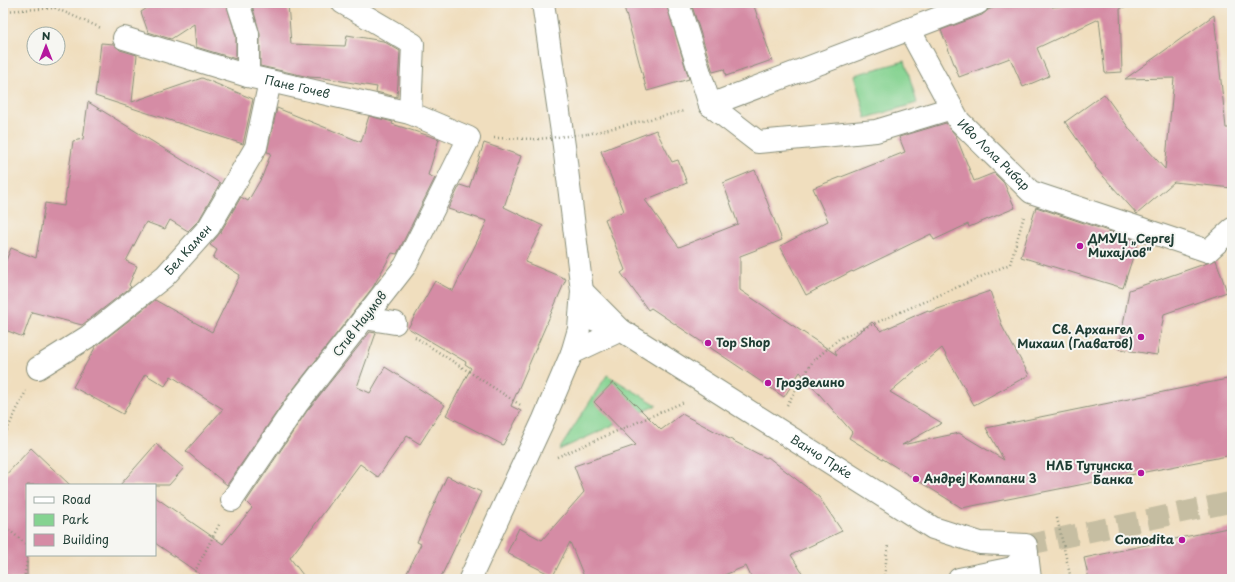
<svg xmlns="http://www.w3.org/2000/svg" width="1235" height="582" font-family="'Playpen Sans',sans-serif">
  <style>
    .green { fill: #85d391; stroke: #528862 }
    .building { fill: #d58ca5 }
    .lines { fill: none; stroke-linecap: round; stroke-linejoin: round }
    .pedestrian-tunnel { stroke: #c6bea2; stroke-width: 21; stroke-dasharray: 21 10; stroke-linecap: butt }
    .minor-casing { stroke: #888e79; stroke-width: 24 }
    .secondary-casing { stroke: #888e79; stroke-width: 24 }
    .path { stroke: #888e79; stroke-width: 2.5; stroke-dasharray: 1 3; stroke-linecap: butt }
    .minor { stroke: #fff; stroke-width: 22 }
    .secondary { stroke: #fff; stroke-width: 22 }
    .path-bridge { stroke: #888e79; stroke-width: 2.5; stroke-dasharray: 1 3; stroke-linecap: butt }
    .poi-dot { fill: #b5179e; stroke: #f6f6f2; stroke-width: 1.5 }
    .labels { text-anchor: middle; stroke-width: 4; stroke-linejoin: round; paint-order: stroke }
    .street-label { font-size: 12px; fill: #1f3d34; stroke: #f6f6f2 }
    .poi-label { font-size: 12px; font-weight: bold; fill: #1f3d34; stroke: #f6f6f2; text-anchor: start }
  </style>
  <rect width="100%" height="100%" fill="#f6f6f2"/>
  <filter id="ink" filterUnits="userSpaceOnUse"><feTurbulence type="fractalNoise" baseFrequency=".025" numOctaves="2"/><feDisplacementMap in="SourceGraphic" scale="8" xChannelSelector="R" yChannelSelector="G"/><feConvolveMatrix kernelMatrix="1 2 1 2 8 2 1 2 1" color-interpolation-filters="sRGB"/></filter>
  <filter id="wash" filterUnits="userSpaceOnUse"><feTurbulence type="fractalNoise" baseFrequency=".012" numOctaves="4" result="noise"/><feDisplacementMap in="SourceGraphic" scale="16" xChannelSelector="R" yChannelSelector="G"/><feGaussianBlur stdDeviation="0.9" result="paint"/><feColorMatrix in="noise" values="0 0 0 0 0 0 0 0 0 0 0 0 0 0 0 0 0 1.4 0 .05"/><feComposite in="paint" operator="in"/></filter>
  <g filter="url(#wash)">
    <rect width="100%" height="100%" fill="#f0debe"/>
    <g class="green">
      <polygon points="905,61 917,103 866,118 854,75"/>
      <polygon points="607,375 657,405 559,450"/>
    </g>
    <g id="blocks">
      <g class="building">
        <polygon points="155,3 226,3 236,36 236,59 196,47 194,24 171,39 148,32 141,12"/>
        <polygon points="276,3 288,3 291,44 345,46 347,35 383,41 400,51 397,97 376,92 377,87 324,78 309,77 260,66 260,34 252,5"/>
        <polygon points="623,3 666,3 689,79 647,91"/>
        <polygon points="691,3 753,3 772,60 726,76 724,69 713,72"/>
        <polygon points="1006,3 1050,3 1052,7 1091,3 1134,3 1120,9 1122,72 1105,73 1099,19 1037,48 1049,76 1023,87 1010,58 959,77 941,30 982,15 988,10"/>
        <polygon points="1214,15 1226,128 1232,128 1232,188 1174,182 1137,214 1095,167 1096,166 1065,122 1104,94 1131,131 1165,169 1174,78 1125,79"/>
        <polygon points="101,43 114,44 120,50 137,55 132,102 202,78 253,99 243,144 95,96"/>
        <polygon points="88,102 220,183 199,220 188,231 170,220 165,229 146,222 126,261 137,266 129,285 131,287 82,325 32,312 23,337 3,329 3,268 11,248 36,258 45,203 64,206 73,141 83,139"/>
        <polygon points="277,108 361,142 369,116 393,122 392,124 439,139 428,175 435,178 397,254 392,253 373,287 287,397 227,485 186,451 223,409 171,376 165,386 145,374 123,414 73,387 96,346 155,300 212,332 240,275 213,258 217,250 210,245 220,233 241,197 248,201 262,177 271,153 267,152"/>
        <polygon points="946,123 956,136 974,181 994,173 1004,183 1015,208 969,227 968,224 934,240 931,234 853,272 852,271 806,295 780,246 828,221 813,188 905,152 899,137"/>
        <polygon points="656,130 672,162 678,160 687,183 645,200 679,247 738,224 723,183 755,170 782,240 740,256 740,290 837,355 835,351 872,322 881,331 928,310 929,312 990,291 1003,328 1029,375 974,405 942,348 890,392 942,423 902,445 959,433 1004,460 986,428 1232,378 1232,455 962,508 849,438 852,432 800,372 784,397 651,308 648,310 621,273 625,270 605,219 624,211 601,151"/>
        <polygon points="484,143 521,156 504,207 543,226 525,262 566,279 511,406 521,411 503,445 446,415 471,368 465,364 466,362 408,328 435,281 453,291 487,221 448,209 460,185 469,188"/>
        <polygon points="1036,207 1138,241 1123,288 1021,257"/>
        <polygon points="1216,260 1227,292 1164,314 1157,355 1119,349 1129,290"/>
        <polygon points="370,332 376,333 357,387 370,393 385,367 445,405 420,444 407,436 378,477 360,464 290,558 306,579 207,579 155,543 155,497 223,544 252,508 246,502 307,411"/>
        <polygon points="613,382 661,430 682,414 766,458 768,457 819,497 842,531 791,555 806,579 752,579 746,566 715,579 585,579 570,542 553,576 507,553 519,528 542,540 584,492 574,466 636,445 594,402"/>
        <polygon points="156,444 184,468 169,485 120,485"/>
        <polygon points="31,448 70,485 27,485 27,579 3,579 3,478"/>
        <polygon points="447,476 481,492 440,579 404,579 421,544 417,542"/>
        <polygon points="1232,527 1232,579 1089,579 1084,558"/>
      </g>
    </g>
  </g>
  <g filter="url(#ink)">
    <use href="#blocks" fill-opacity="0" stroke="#888e79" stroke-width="1"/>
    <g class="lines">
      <polyline class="pedestrian-tunnel" points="1026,545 1232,502"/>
      <g class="minor-casing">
        <g id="minor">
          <polyline points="238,3 248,34 248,76"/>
          <polyline points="343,3 413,44 410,113"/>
          <polyline points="678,3 710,105 978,3"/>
          <path id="s1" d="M909 29 959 121 1031 192 1208 251 1232 229"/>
          <path id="s2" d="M124 38 248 76 410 113 469 138 405 266 297 404 232 500"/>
          <polyline points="710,105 758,142 876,131 952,108"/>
          <path id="s3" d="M581 314 621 330 933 528 980 543 1026 545 1030 579"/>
          <polyline points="364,318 395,323"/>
          <path id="s4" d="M38 368 89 336 165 276 209 227 256 147 270 81"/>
          <polyline points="959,579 1013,568 1027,554"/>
        </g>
      </g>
      <g class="secondary-casing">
        <g id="secondary">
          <polyline points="572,353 621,330 582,291"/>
          <polyline points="470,579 544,419 572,353 579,329 582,291 564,146 543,3"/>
        </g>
      </g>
      <g class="path">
        <polyline points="54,3 55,8"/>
        <polyline points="3,11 55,8 101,28"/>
        <polyline points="588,134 684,111"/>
        <polyline points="494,138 537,139"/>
        <polyline points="415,337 522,406"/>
        <polyline points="787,405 813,361 839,339 1010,264 1024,216"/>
        <polyline points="3,438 26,391"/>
        <polyline points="557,457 684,402"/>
        <polyline points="1057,518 1071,579"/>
        <polyline points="3,525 27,545"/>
        <polyline points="24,579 28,555"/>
        <polyline points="191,579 220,523"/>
        <polyline points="884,579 888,544"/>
      </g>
      <use href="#minor" class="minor"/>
      <use href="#secondary" class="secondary"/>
      <polyline class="path-bridge" points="538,139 587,134"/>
    </g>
  </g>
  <g class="poi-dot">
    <circle cx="1080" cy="246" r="4"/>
    <circle cx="1141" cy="337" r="4"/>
    <circle cx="708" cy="343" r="4"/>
    <circle cx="768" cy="383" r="4"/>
    <circle cx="1141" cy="473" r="4"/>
    <circle cx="916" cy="479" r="4"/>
    <circle cx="1182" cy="540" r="4"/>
  </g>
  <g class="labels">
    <g class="street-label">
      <text dy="4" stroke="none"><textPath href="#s2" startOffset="180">Пане Гочев</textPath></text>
      <text dy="4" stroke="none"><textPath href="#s1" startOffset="153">Иво Лола Рибар</textPath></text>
      <text dy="4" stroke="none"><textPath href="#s4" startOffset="192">Бел Камен</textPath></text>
      <text transform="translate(360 324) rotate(-52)" y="4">Стив Наумов</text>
      <text dy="4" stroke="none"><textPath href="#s3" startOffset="280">Ванчо Прќе</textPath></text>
    </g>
    <g class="poi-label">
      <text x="1088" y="243">ДМУЦ „Сергеј<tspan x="1088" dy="14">Михајлов"</tspan></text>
      <text x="1133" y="334" text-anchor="end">Св. Архангел<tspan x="1133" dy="14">Михаил (Главатов)</tspan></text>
      <text x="716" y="347">Top Shop</text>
      <text x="776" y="387">Грозделино</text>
      <text x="1133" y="470" text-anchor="end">НЛБ Тутунска<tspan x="1133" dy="14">Банка</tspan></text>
      <text x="924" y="483">Андреј Компани 3</text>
      <text x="1174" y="544" text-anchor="end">Comodita</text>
    </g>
  </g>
  <rect width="1235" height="582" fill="none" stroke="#f6f6f2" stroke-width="16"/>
  <rect x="26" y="484" width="130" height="72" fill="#f6f6f2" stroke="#a0aca6"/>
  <rect x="34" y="497" width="20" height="6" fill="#ffffff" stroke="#a0aca6"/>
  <text x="62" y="504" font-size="12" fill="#1f3d34">Road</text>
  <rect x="34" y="514" width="20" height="12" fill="#85d391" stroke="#a0aca6"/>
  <text x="62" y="524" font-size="12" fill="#1f3d34">Park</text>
  <rect x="34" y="534" width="20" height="12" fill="#d58ca5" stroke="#a0aca6"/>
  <text x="62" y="544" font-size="12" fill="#1f3d34">Building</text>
  <g transform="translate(46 46)"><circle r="19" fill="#f6f6f2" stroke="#a0aca6"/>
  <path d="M0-3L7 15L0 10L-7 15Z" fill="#b5179e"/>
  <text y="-6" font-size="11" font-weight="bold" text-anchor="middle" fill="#1f3d34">N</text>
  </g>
</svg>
